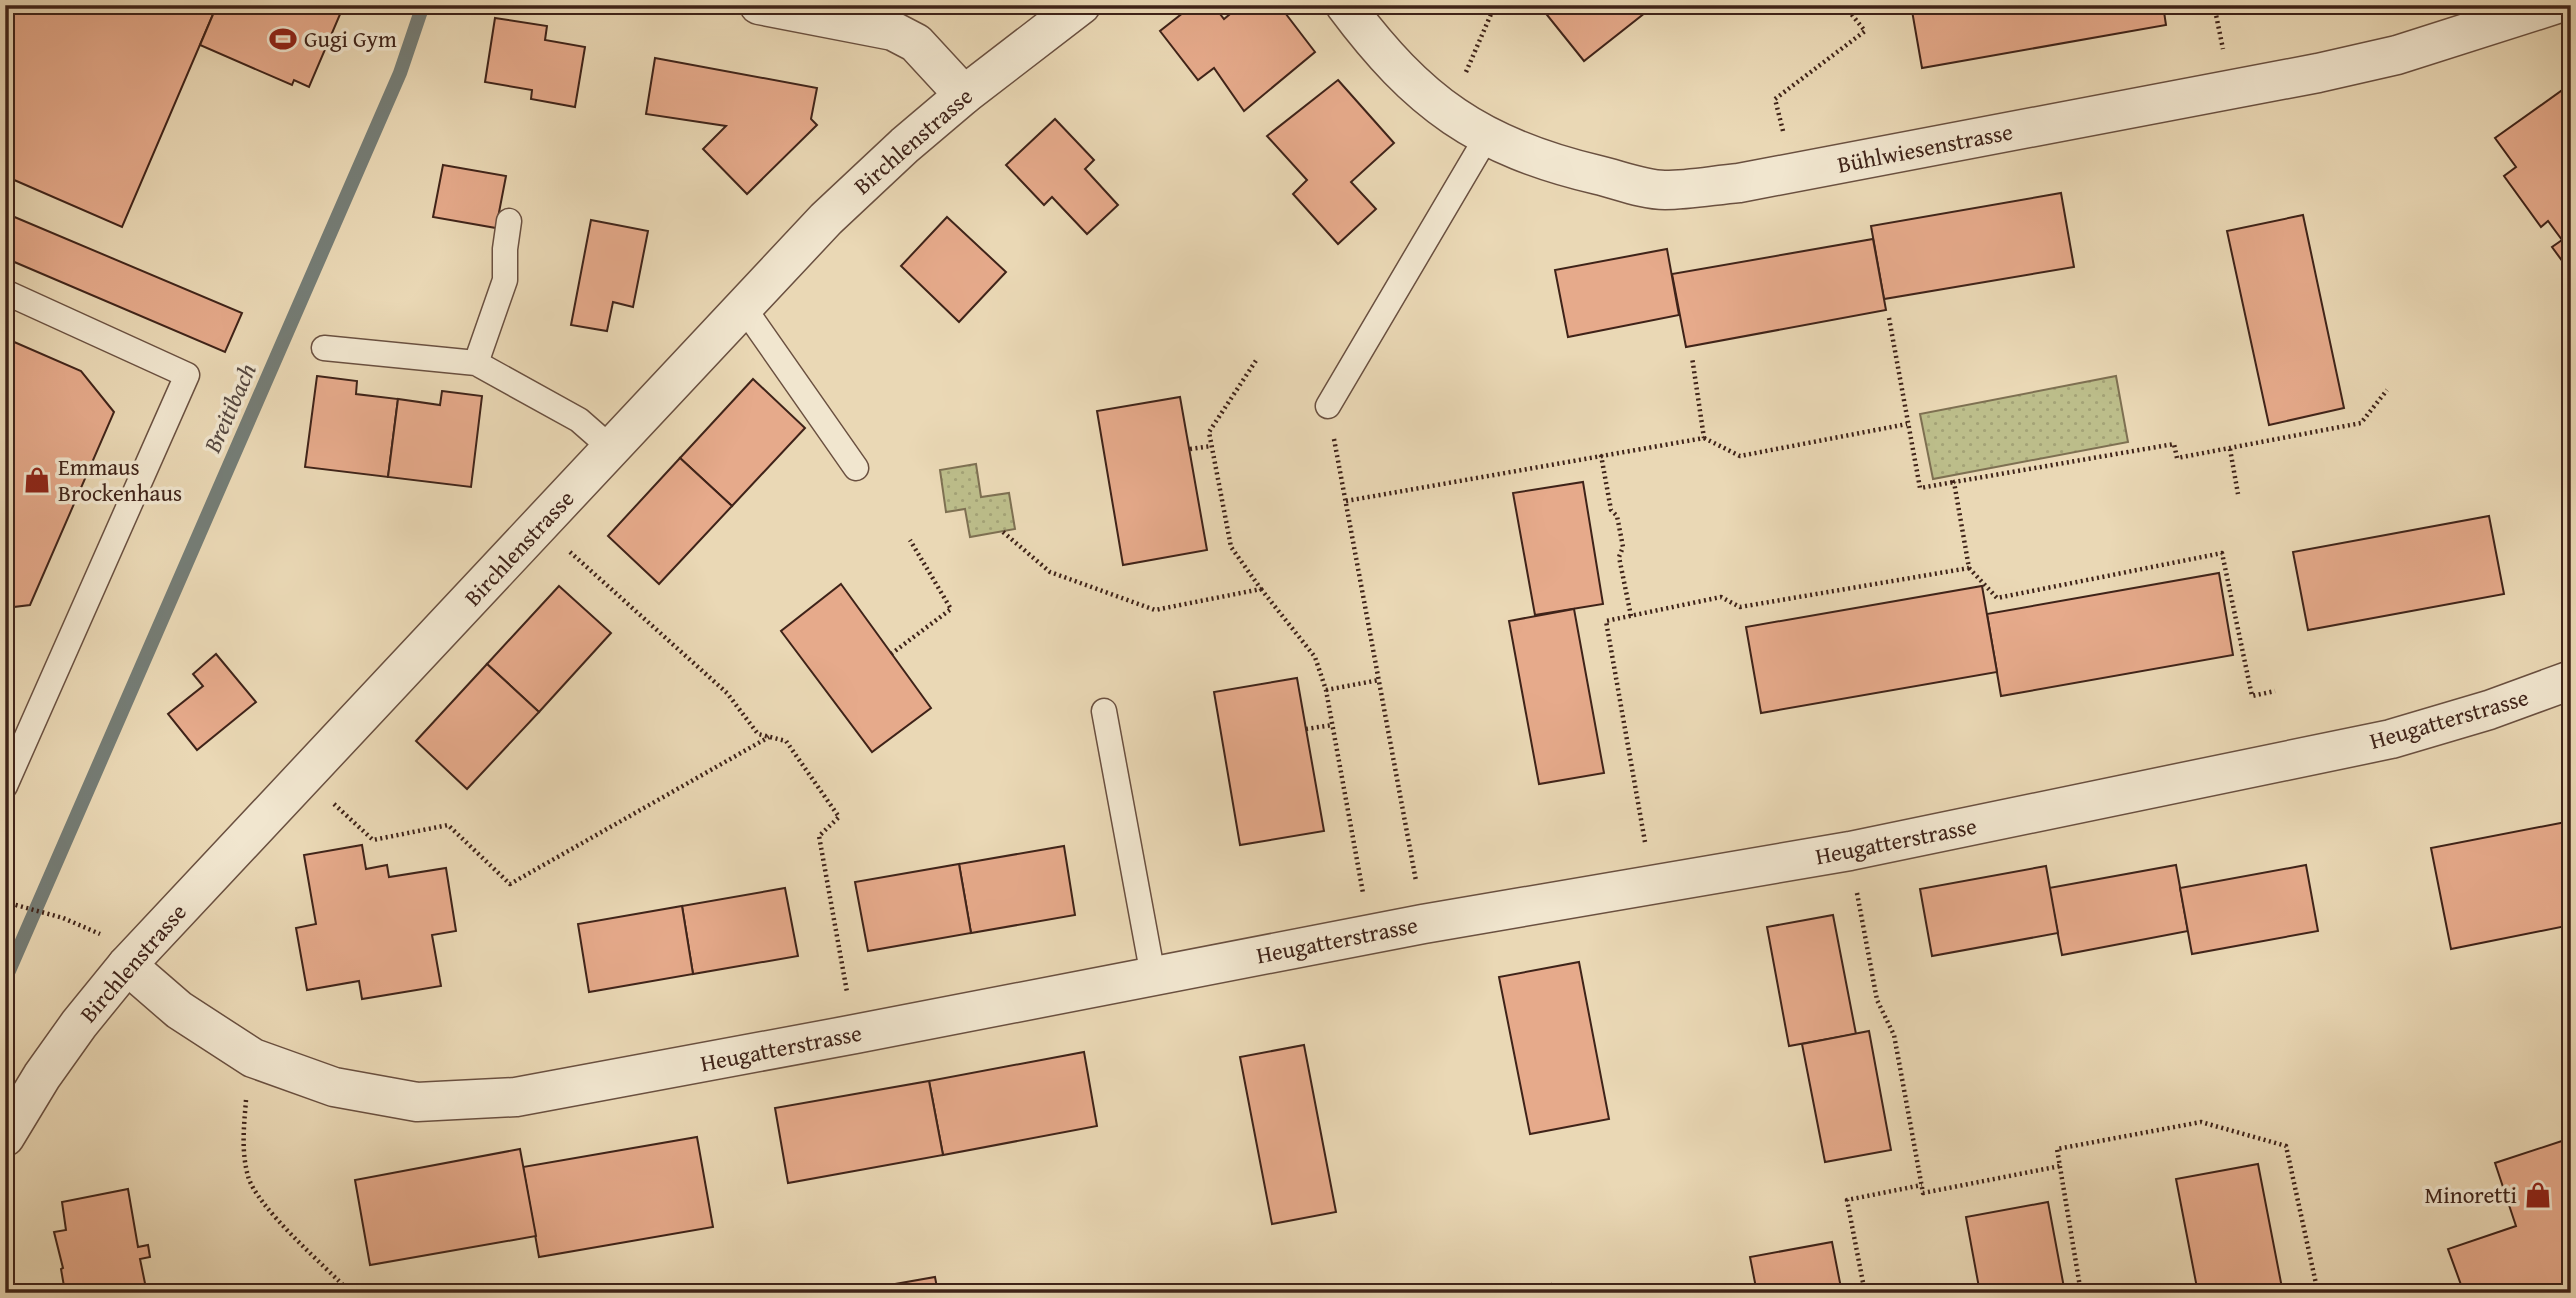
<svg xmlns="http://www.w3.org/2000/svg" width="2576" height="1298" font-family="'Gentium Book Plus',serif">
  <style>
    .park { fill: url(#park-dots); stroke: #7e7052; stroke-width: 2 }
    .lines { fill: none; stroke-linecap: round; stroke-linejoin: round }
    .stream { stroke: #757d76; stroke-width: 14 }
    .building { fill: #e6aa8b; stroke: #3f2319; stroke-width: 2 }
    .lane-casing { stroke: #6a5040; stroke-width: 27 }
    .street-casing { stroke: #6a5040; stroke-width: 41 }
    .path { stroke: #3f2319; stroke-width: 4.5; stroke-dasharray: 2 3.5; stroke-linecap: butt }
    .lane { stroke: #f1e6cf; stroke-width: 24 }
    .street { stroke: #f1e6cf; stroke-width: 38 }
    .labels { text-anchor: middle; stroke-width: 7; stroke-linejoin: round; paint-order: stroke }
    .poi-label { font-size: 23px; fill: #3f2319; stroke: #f1e6cf; text-anchor: start }
    .street-label { font-size: 23px; fill: #3f2319; stroke: #f1e6cf }
    .water-label { font-size: 24px; font-style: italic; fill: #564840; stroke: #f1e6cf }
  </style>
  <defs>
    <pattern id="park-dots" width="8" height="8" patternUnits="userSpaceOnUse" patternTransform="scale(1.75)"><rect width="8" height="8" fill="#bcbd8a"/><path d="M2 2h.1M6 6h.1" fill="none" stroke="#a3a276" stroke-width="1.8" stroke-linecap="round"/></pattern>
  </defs>
  <rect width="100%" height="100%" fill="#ead8b5"/>
  <filter id="stains"><feTurbulence type="fractalNoise" baseFrequency=".00286" numOctaves="4"/><feColorMatrix values="0 0 0 0 .2 0 0 0 0 .09 0 0 0 0 .02 0 0 0 .5 -.17"/></filter>
  <radialGradient id="worn" r=".72"><stop offset=".6" stop-color="#630" stop-opacity="0"/><stop offset="1" stop-color="#630" stop-opacity=".3"/></radialGradient>
  <g class="park">
    <polygon points="2116,376 2128,442 1933,479 1920,414"/>
    <polygon points="976,464 981,497 1009,493 1015,529 970,537 965,509 946,512 940,470"/>
  </g>
  <g class="lines">
    <polyline class="stream" points="5,980 400,73 423,5"/>
  </g>
  <g class="building">
    <polygon points="5,5 217,5 122,227 5,176"/>
    <polygon points="217,5 344,5 309,87 294,80 292,85 200,45"/>
    <polygon points="1193,5 1213,5 1224,19 1241,5 1279,5 1315,52 1244,111 1214,68 1198,80 1160,31"/>
    <polygon points="1539,5 1655,5 1584,61"/>
    <polygon points="1911,5 2163,5 2166,25 1922,68"/>
    <polygon points="495,18 547,26 545,40 585,47 575,107 531,99 532,90 485,82"/>
    <polygon points="655,58 817,88 811,119 817,125 747,194 703,149 726,126 646,114"/>
    <polygon points="1338,80 1394,143 1351,182 1376,209 1338,244 1293,194 1307,180 1267,136"/>
    <polygon points="2568,86 2571,90 2571,273 2552,247 2562,240 2548,221 2541,227 2504,176 2516,167 2495,138"/>
    <polygon points="1055,119 1094,160 1085,169 1118,205 1087,234 1052,197 1044,205 1006,165"/>
    <polygon points="443,165 506,176 496,228 433,217"/>
    <polygon points="2061,193 2074,267 1884,299 1871,226"/>
    <polygon points="5,213 242,313 225,352 5,258"/>
    <polygon points="2303,215 2344,408 2269,425 2227,231"/>
    <polygon points="947,217 1006,272 959,322 901,266"/>
    <polygon points="591,220 648,231 633,307 613,302 607,331 571,325"/>
    <polygon points="1873,239 1886,310 1686,347 1672,274"/>
    <polygon points="1667,249 1679,315 1568,337 1555,270"/>
    <polygon points="5,338 81,371 114,412 30,605 5,608"/>
    <polygon points="317,376 357,381 356,394 398,399 388,477 305,467"/>
    <polygon points="753,379 805,428 732,506 680,458"/>
    <polygon points="442,391 482,396 471,487 388,477 398,399 440,405"/>
    <polygon points="1180,397 1207,550 1123,565 1097,411"/>
    <polygon points="680,458 732,506 659,584 608,536"/>
    <polygon points="1583,482 1603,604 1535,615 1513,493"/>
    <polygon points="2489,516 2504,594 2308,630 2293,552"/>
    <polygon points="2219,573 2233,655 2001,696 1987,614"/>
    <polygon points="841,584 931,708 872,752 781,631"/>
    <polygon points="559,586 611,633 539,712 487,664"/>
    <polygon points="1982,586 1997,672 1761,713 1746,627"/>
    <polygon points="1574,609 1604,773 1539,784 1509,621"/>
    <polygon points="216,654 256,702 197,750 168,714 203,686 193,674"/>
    <polygon points="487,664 539,712 467,789 416,741"/>
    <polygon points="1297,678 1324,831 1240,845 1214,692"/>
    <polygon points="2571,821 2571,925 2451,949 2431,848"/>
    <polygon points="362,845 366,869 387,865 389,877 446,868 456,931 432,935 441,986 362,999 359,981 307,990 296,928 316,924 304,855"/>
    <polygon points="1064,846 1075,915 971,933 959,864"/>
    <polygon points="959,864 971,933 868,951 855,882"/>
    <polygon points="2176,865 2188,931 2062,955 2049,888"/>
    <polygon points="2306,865 2318,931 2192,954 2180,888"/>
    <polygon points="2046,866 2058,933 1932,956 1920,889"/>
    <polygon points="785,888 798,956 693,974 682,906"/>
    <polygon points="682,906 693,974 589,992 578,924"/>
    <polygon points="1833,915 1856,1034 1789,1046 1767,927"/>
    <polygon points="1579,962 1609,1119 1530,1134 1499,977"/>
    <polygon points="1869,1031 1891,1150 1825,1162 1802,1044"/>
    <polygon points="1304,1045 1336,1212 1272,1224 1240,1057"/>
    <polygon points="1084,1052 1097,1126 943,1155 929,1081"/>
    <polygon points="929,1081 943,1155 788,1183 775,1108"/>
    <polygon points="697,1137 713,1227 539,1257 523,1167"/>
    <polygon points="2571,1138 2571,1293 2464,1293 2448,1249 2516,1226 2495,1163"/>
    <polygon points="520,1149 536,1236 370,1265 355,1180"/>
    <polygon points="2258,1164 2283,1293 2198,1293 2176,1179"/>
    <polygon points="128,1189 138,1247 148,1245 150,1257 140,1259 147,1293 78,1293 77,1289 65,1292 61,1269 63,1268 54,1232 66,1230 62,1202"/>
    <polygon points="2048,1202 2065,1293 1980,1293 1966,1217"/>
    <polygon points="1832,1242 1842,1293 1757,1293 1750,1257"/>
    <polygon points="935,1277 938,1293 844,1293"/>
    <polygon points="1551,1284 1552,1293 1506,1293"/>
  </g>
  <g class="lines">
    <g class="lane-casing">
      <g id="lane">
        <polyline points="5,292 187,375 5,786"/>
        <polyline points="744,308 856,468"/>
        <polyline points="324,348 476,363 579,420 612,449"/>
        <polyline points="476,363 505,280 505,249 509,221"/>
        <polyline points="1328,406 1486,138"/>
        <polyline points="1104,711 1153,976"/>
      </g>
    </g>
    <g class="street-casing">
      <g id="street">
        <polyline points="759,5 893,31 916,43 964,95"/>
        <path d="M1345 5C1418 103 1479 147 1598 175 1619 180 1644 190 1665 190 1690 190 1715 185 1739 183L2318 73 2397 55 2554 5"/>
        <polyline points="127,965 179,1010 253,1058 334,1087 417,1102 516,1097 855,1034 1423,924 1850,851 2391,739 2489,710 2571,680"/>
        <polyline points="5,1137 42,1076 79,1024 127,965 826,219 905,145 964,95 1081,5"/>
      </g>
    </g>
    <g class="path">
      <polyline points="2214,5 2223,49"/>
      <polyline points="1466,72 1495,5"/>
      <polyline points="1783,131 1775,99 1865,31 1844,5"/>
      <polyline points="1889,318 1920,488 1954,482"/>
      <polyline points="1704,438 1740,456 1907,424"/>
      <polyline points="1334,439 1416,881"/>
      <polyline points="1190,449 1211,446"/>
      <polyline points="2230,449 2238,494"/>
      <polyline points="1601,455 1611,510 1617,516 1623,547 1619,557 1631,616"/>
      <polyline points="1346,501 1704,438 1692,357"/>
      <polyline points="1003,532 1050,572 1155,610 1261,589 1231,547 1209,432 1257,359"/>
      <polyline points="570,552 727,693 758,734 786,741 839,817 819,836 847,992"/>
      <polyline points="1969,568 1997,598 2222,553 2252,696 2275,691"/>
      <polyline points="1261,589 1315,657 1326,690 1363,893"/>
      <polyline points="891,654 951,609 910,540"/>
      <polyline points="1326,690 1379,680"/>
      <polyline points="1306,729 1332,725"/>
      <polyline points="334,804 373,840 448,825 510,884 769,737"/>
      <polyline points="1645,842 1606,621 1721,597 1740,607 1969,568 1954,482 2174,444 2177,458 2361,423 2387,390"/>
      <polyline points="1857,893 1877,1000 1894,1035 1923,1193 2060,1166"/>
      <polyline points="5,902 63,918 100,934"/>
      <path d="M246 1100C244 1126 241 1151 248 1176 256 1207 326 1267 351 1293"/>
      <polyline points="1865,1293 1847,1200 1922,1185"/>
      <polyline points="2081,1293 2057,1149 2201,1122 2286,1146 2318,1293"/>
    </g>
    <use href="#lane" class="lane"/>
    <use href="#street" class="street"/>
  </g>
  <defs>
    <g id="stadium-bare" transform="scale(2.1)"><path d="M0-5a6.5 5 0 1 0 0 10a6.5 5 0 1 0 0-10ZM-3.5-1.8h7v3.6h-7Z" fill="#8f2418" stroke="#f1e6cf" stroke-width="2.5" paint-order="stroke"/></g>
    <g id="shop-bare" transform="scale(2.1)"><path d="M-5-2.5h2.3a2.7 3.5 0 0 1 5.4 0H5L5.5 6h-11ZM-1.5-2.5h3a1.5 2.3 0 0 0-3 0Z" fill="#8f2418" stroke="#f1e6cf" stroke-width="2.5" paint-order="stroke"/></g>
  </defs>
  <g fill-rule="evenodd">
    <use href="#stadium-bare" x="283" y="39"/>
    <use href="#shop-bare" x="37" y="480"/>
    <use href="#shop-bare" x="2538" y="1195"/>
  </g>
  <g class="labels">
    <g class="poi-label">
      <text x="304" y="47">Gugi Gym</text>
      <text x="58" y="475">Emmaus<tspan x="58" dy="26">Brockenhaus</tspan></text>
      <text x="2517" y="1203" text-anchor="end">Minoretti</text>
    </g>
    <g class="street-label">
      <text transform="translate(913 141) rotate(-41)" y="8">Birchlenstrasse</text>
      <text transform="translate(1925 148) rotate(-11)" y="8">Bühlwiesenstrasse</text>
      <text transform="translate(519 548) rotate(-47)" y="8">Birchlenstrasse</text>
      <text transform="translate(2449 719) rotate(-16)" y="8">Heugatterstrasse</text>
      <text transform="translate(1896 841) rotate(-11)" y="8">Heugatterstrasse</text>
      <text transform="translate(1337 940) rotate(-11)" y="8">Heugatterstrasse</text>
      <text transform="translate(133 963) rotate(-49)" y="8">Birchlenstrasse</text>
      <text transform="translate(781 1048) rotate(-11)" y="8">Heugatterstrasse</text>
    </g>
    <g class="water-label">
      <text transform="translate(230 408) rotate(-66)" y="8">Breitibach</text>
    </g>
  </g>
  <rect width="2576" height="1298" fill="none" stroke="#ead8b5" stroke-width="28"/>
  <rect x="7" y="7" width="2562" height="1284" fill="none" stroke="#3f2319" stroke-width="3.5"/>
  <rect x="14" y="14" width="2548" height="1270" fill="none" stroke="#3f2319" stroke-width="2"/>
  <rect width="100%" height="100%" filter="url(#stains)"/>
  <rect width="100%" height="100%" fill="url(#worn)"/>
</svg>
